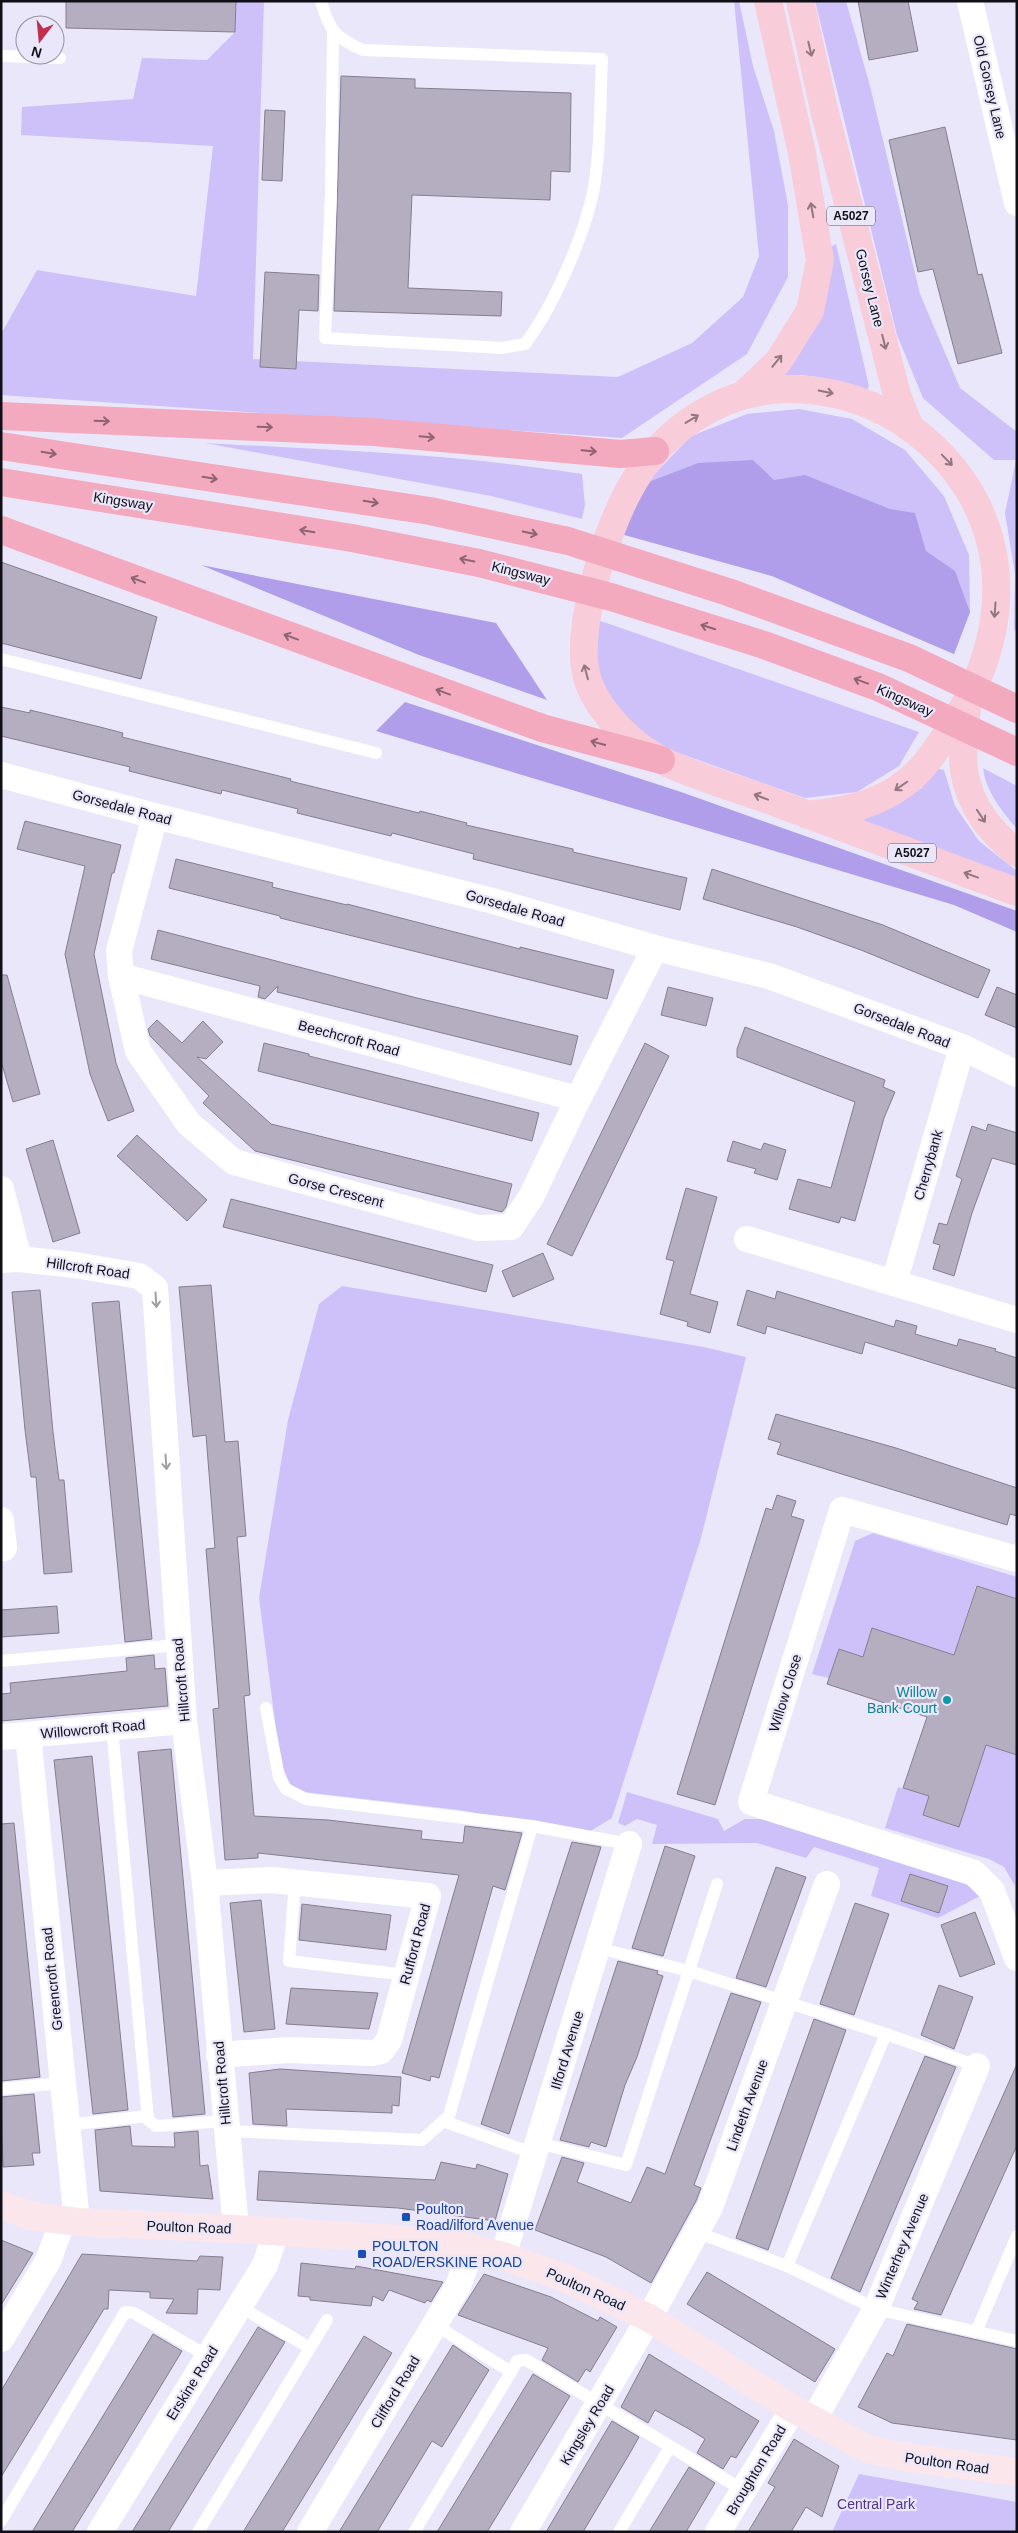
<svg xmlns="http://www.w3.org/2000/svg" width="1018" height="2533" font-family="Arial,sans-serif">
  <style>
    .green { fill: #cec1fa }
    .forest { fill: #b19eeb }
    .building { fill: #b5aec1; stroke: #857e90 }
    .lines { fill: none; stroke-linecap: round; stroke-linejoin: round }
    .lane { stroke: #fff; stroke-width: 12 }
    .street { stroke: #fff; stroke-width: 26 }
    .secondary { stroke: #fbe6ec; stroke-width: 28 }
    .primary { stroke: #f8ccd8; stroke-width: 28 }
    .highway { stroke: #f3aabe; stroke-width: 28 }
    .oneway { stroke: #907781 }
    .oneway2 { stroke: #8d6472 }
    .oneway3 { stroke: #9f9fa2 }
    .culture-dot { fill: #0f9aa8; stroke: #ebe7fb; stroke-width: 2 }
    .transit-dot { fill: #1a4fb4; stroke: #ebe7fb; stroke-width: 2 }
    .labels { text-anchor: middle; stroke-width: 4.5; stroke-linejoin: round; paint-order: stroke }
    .shield { fill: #ebe7fb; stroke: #52505b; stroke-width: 1 }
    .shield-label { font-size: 12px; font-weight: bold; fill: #100f16 }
    .street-label { font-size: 14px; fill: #100f16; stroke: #ebe7fb }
    .culture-label { font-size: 14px; fill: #0d838f; stroke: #ebe7fb; text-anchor: end }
    .transit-label { font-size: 14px; fill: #164399; stroke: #ebe7fb; text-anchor: start }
    .park-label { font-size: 14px; fill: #51348c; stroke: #ebe7fb }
  </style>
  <rect width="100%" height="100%" fill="#ebe7fb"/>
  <g class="green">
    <polygon points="236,1 264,1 253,359 618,377 692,343 743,297 759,256 734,1 739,1 753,66 774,131 788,205 788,277 747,354 622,438 1,395 1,334 37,270 196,296 213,146 21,135 22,107 133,99 142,58 207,60 235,32"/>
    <polygon points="815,1 846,1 870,86 920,294 960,388 1017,432 1017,629 1014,630 1015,574 1005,513 1016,460 994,460 923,398 897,335"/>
    <path d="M836 244 869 386 867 390C837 380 808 372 776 376L830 247Z"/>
    <polygon points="799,409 852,419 905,450 944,496 969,555 970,612 954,654 772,576 621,534 646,483 691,436 747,414"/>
    <path d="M205 443C331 450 457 454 582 474L585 505 582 519 491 496Z"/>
    <polygon points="598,620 919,732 899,766 857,792 805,798 656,745 620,723 599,685 593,647"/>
    <polygon points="935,768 944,770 955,806 979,841 1017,871 1017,878 858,822 893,806 922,788"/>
    <path d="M983 768 1017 786V829C1002 811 986 792 983 768Z"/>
    <polygon points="342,1286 704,1347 746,1357 701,1538 612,1818 587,1833 459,1810 303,1792 290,1784 280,1761 259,1598 288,1420 319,1304"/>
    <polygon points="873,1533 1017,1577 1017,1599 976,1586 954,1655 863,1657 839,1649 829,1678 812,1674 855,1541"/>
    <polygon points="986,1745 1017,1755 1015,1886 1004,1867 989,1859 885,1828 898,1787 929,1796 923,1815 959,1827"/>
    <polygon points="627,1792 718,1819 724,1831 745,1819 761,1819 968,1881 982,1895 938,1918 871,1896 879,1868 814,1847 806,1858 757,1843 652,1844 657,1825 637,1819 625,1826 618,1823"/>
    <polygon points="859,2474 1017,2502 1017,2532 832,2532"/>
  </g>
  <g class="forest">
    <polygon points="753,460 774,480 805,475 890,509 915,513 926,551 955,571 970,612 954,654 772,576 621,534 646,483 698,463"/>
    <polygon points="201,565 496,623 547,700 419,655"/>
    <polygon points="405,702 681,792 1017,911 1017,932 954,905 376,731"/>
  </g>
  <g class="building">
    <polygon points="66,1 236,1 235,32 66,28"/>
    <polygon points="858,1 908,1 918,51 869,60"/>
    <polygon points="341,76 415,79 415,88 571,93 570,172 551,171 550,200 412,195 408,288 502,292 501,316 334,311"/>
    <polygon points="265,110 285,111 282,181 262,180"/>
    <polygon points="945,127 978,275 982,274 1002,353 958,364 933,269 918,272 889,140"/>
    <polygon points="265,272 319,275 318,311 299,310 296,369 260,367"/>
    <polygon points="1,562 157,617 141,679 1,643"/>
    <polygon points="1,707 30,713 30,710 100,727 123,733 122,737 291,779 290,781 419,813 420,811 467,823 466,825 573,849 573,852 687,878 680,910 473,859 474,854 392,833 391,836 297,813 298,809 222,790 221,794 129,771 130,767 1,736"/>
    <polygon points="25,821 121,845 114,873 112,873 94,954 116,1063 134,1111 108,1121 90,1074 65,954 85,866 17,849"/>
    <polygon points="176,859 273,883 272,887 347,905 347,904 520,949 520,947 614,970 607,999 280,918 280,916 169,888"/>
    <polygon points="712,869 883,925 990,970 978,998 861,950 797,927 703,899"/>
    <polygon points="158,930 417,998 578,1036 571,1065 277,992 278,986 265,999 258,997 260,986 151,959"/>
    <polygon points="1,975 7,975 40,1094 13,1102 1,1061"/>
    <polygon points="668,987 713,998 706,1026 661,1015"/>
    <polygon points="997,987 1017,995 1017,1028 985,1015"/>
    <polygon points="157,1020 182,1043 203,1021 223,1042 206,1059 197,1057 271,1124 512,1184 506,1207 502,1212 255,1151 203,1103 209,1096 150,1036 148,1029"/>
    <polygon points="745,1027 885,1080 883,1087 895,1092 884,1118 855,1221 841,1217 839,1223 789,1209 798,1179 831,1188 855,1102 737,1057 737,1049"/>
    <polygon points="264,1043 309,1054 309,1056 539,1113 532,1141 258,1071"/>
    <polygon points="645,1043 669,1056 572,1256 547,1244"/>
    <polygon points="988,1124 1017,1133 1017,1165 992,1158 972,1213 954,1276 933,1269 940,1245 933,1243 939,1223 947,1225 962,1179 956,1176 972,1126 986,1131"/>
    <polygon points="137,1135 207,1200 187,1221 117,1156"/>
    <polygon points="53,1140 80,1233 53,1242 26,1149"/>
    <polygon points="733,1141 761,1150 764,1143 786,1150 777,1180 754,1173 756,1169 727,1161"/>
    <polygon points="686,1188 717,1197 690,1294 718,1302 710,1333 687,1326 688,1322 660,1314 674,1261 666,1259"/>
    <polygon points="231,1199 493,1265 486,1292 223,1227"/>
    <polygon points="543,1253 554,1279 513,1297 502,1271"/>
    <polygon points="211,1285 225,1442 238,1441 246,1536 237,1537 250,1695 244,1696 254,1816 328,1820 422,1831 421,1839 463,1843 465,1826 522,1833 505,1890 493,1886 439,2078 431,2076 430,2081 402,2073 459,1875 258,1853 258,1858 225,1860 213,1709 219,1708 206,1549 215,1548 206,1435 193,1437 179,1287"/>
    <polygon points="40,1290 53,1432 59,1480 64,1480 72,1572 44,1574 36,1477 31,1477 25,1430 12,1292"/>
    <polygon points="747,1290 775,1299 777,1291 894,1327 896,1320 917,1326 915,1334 957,1346 959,1339 996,1349 995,1351 1017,1358 1017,1389 865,1342 862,1354 767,1326 765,1334 737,1325"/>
    <polygon points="119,1301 152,1639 125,1642 92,1303"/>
    <polygon points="776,1414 896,1448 1017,1488 1017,1516 1010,1514 1007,1525 777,1454 781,1443 768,1439"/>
    <polygon points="777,1495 796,1501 791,1516 804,1520 715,1805 677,1794 766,1508 772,1510"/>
    <polygon points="977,1586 1017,1599 1017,1755 986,1745 959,1827 923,1815 929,1796 903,1788 927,1717 827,1684 839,1649 863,1657 872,1628 954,1655"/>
    <polygon points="57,1606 59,1633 1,1637 1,1610"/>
    <polygon points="154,1655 155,1669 165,1668 168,1706 1,1721 1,1694 11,1693 10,1683 127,1671 126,1658"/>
    <polygon points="171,1749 205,2114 173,2117 138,1752"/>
    <polygon points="92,1756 128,2110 93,2114 54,1760"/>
    <polygon points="14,1823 40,2077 1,2081 1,1824"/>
    <polygon points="572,1842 601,1847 509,2134 481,2124"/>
    <polygon points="665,1846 695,1856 663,1956 632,1948"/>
    <polygon points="776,1867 806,1877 766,1987 736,1978"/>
    <polygon points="910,1874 948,1886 939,1913 901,1901"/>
    <polygon points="261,1900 275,2029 244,2032 230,1903"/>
    <polygon points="855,1903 889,1914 854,2015 820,2004"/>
    <polygon points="302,1904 391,1915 386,1950 299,1940"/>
    <polygon points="975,1912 995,1964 960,1977 941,1925"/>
    <polygon points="618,1961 658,1971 657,1974 663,1976 637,2057 625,2085 606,2147 591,2142 589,2147 560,2140"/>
    <polygon points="939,1985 973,1997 954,2049 921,2035"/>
    <polygon points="291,1988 378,1993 369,2029 286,2024"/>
    <polygon points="731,1993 761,2002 694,2185 701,2188 696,2201 651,2283 606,2257 535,2230 562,2157 584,2163 577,2182 631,2203 647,2167 665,2174"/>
    <polygon points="814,2019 846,2030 768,2250 736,2238"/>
    <polygon points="925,2056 956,2067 860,2292 831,2278"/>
    <polygon points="1017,2064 1017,2145 941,2315 914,2309 918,2302 912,2299"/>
    <polygon points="280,2069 401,2077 399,2106 392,2105 392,2113 286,2109 287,2126 253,2124 249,2073"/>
    <polygon points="34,2094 40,2153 32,2153 34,2165 3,2167 1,2097"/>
    <polygon points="130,2126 132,2146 175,2147 174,2133 198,2131 200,2166 208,2165 213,2199 100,2191 95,2130"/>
    <polygon points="441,2162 476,2169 477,2164 508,2174 495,2221 398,2208 257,2200 259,2171 435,2180"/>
    <polygon points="1,2240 33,2253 1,2305"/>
    <polygon points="82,2254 197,2261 200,2256 223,2257 220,2290 198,2289 197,2314 166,2313 174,2299 150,2298 150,2292 109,2290 108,2309 104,2309 1,2477 1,2391"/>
    <polygon points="301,2263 355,2269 356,2266 443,2282 431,2302 427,2300 425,2303 389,2290 383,2301 373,2296 371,2306 310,2300 310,2297 298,2296"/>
    <polygon points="707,2272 835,2349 815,2382 687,2304"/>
    <polygon points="484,2274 551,2297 598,2321 600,2317 617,2327 590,2372 586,2369 578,2382 542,2360 548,2348 458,2315"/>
    <polygon points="907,2324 1017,2349 1017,2440 892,2423 858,2407 887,2353 893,2356"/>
    <polygon points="258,2327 285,2342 185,2504 168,2532 132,2532"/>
    <polygon points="153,2334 182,2351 101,2485 72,2532 32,2532"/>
    <polygon points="364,2336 392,2353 298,2506 282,2532 243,2532"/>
    <polygon points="453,2345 489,2370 453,2429 442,2447 432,2441 377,2532 339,2532"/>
    <polygon points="649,2354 759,2421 736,2458 731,2456 723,2469 697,2453 705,2439 689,2429 655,2410 648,2423 621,2407"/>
    <polygon points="533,2374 570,2396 545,2437 487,2532 437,2532"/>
    <polygon points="612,2421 639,2437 630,2453 583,2532 546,2532"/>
    <polygon points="794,2439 839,2466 822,2517 806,2507 791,2532 748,2532 775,2487 768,2483"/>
    <polygon points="689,2467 715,2483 686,2532 649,2532"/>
  </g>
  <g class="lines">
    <g class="lane">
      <path d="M321 1C329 30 335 38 363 50L602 59C600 97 601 136 596 173 591 223 555 304 525 344L502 348 325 338 331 192 333 31"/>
      <polyline points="1,56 60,58"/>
      <polyline points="1,659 376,753"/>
      <polyline points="1,1661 178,1645"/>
      <polyline points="266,1708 279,1777 286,1789 306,1799 532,1826"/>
      <polyline points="112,1728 148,2120 156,2126 226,2121"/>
      <polyline points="295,1881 289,1961 406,1975"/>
      <polyline points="598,1948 689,1971 886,2034 787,2266"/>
      <polyline points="886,2034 977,2066"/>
      <polyline points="1,2089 63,2083"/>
      <polyline points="443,2121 535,2154"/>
      <polyline points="67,2125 148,2116"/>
      <polyline points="227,2131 422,2140 449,2116 532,1826 629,1844"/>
      <polyline points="538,2143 626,2165 717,1884"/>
      <polyline points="696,2232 787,2266 876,2309 1017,2341"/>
      <polyline points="239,2306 310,2348"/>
      <polyline points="976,2332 1017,2236"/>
      <polyline points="511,2372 517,2361 526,2360 743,2490"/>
      <polyline points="1,2521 125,2312 134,2313 209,2357"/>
      <polyline points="198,2532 327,2320"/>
      <polyline points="414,2532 511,2372 435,2325"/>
      <polyline points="619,2532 670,2447"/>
    </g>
    <g class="street">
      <polyline points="970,1 1017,203"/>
      <polyline points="1,775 155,816 493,901 655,948 769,976 962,1047 1017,1074"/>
      <polyline points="155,816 119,951 121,976 138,1051 189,1124 234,1162 478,1228 511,1227 531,1197 578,1099 655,948"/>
      <polyline points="121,976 578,1099"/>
      <polyline points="1,1189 19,1259"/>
      <polyline points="747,1239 894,1283 962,1047"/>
      <polyline points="1,1260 19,1259 75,1265 139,1276 155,1288 184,1721 205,1883 236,2229"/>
      <polyline points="894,1283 1017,1320"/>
      <polyline points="1,1520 4,1548"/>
      <polyline points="1017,1559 842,1510 751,1802 974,1873 992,1891 1017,1958"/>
      <polyline points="28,1735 77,2222"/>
      <polyline points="1,1737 184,1721"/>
      <polyline points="205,1883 271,1880 428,1896 389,2040 381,2051 373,2053 288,2050 219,2055"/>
      <polyline points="503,2256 629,1844"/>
      <polyline points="1,2339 48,2261 63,2220"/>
      <polyline points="814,2419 876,2309 977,2066"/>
      <polyline points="100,2532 265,2265 276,2232"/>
      <polyline points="310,2532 458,2286 472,2248"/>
      <polyline points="523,2532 649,2318 710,2207 827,1884"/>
      <polyline points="718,2532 793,2409"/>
    </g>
    <polyline class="secondary" points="1,2205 31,2216 77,2222 236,2229 447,2242 503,2256 565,2278 649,2318 793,2409 868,2449 905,2457 1017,2472"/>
    <g class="primary">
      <polyline points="800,1 824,109 897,395 910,428"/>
      <polyline points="743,395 778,362 810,311 820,260 802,153 768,1"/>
      <path d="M967 706C966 725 961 753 964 771 970 807 990 831 1017 853"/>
      <path d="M807 815C839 812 874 806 901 786 925 770 939 745 955 721 1018 623 1012 507 916 432 878 403 836 389 788 389 719 390 659 432 628 492 605 535 571 637 589 684 602 716 633 746 663 761 695 777 737 788 771 801 853 832 935 861 1017 892"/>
    </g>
    <g class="highway">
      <polyline points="1,416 374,432 620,454 655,451"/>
      <polyline points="1,446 430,511 568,541 728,592 909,658 1017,709"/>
      <polyline points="1,482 352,538 479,563 611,597 764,645 878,687 1017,752"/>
      <polyline points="1,530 542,728 661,760"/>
    </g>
  </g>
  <defs><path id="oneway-shaft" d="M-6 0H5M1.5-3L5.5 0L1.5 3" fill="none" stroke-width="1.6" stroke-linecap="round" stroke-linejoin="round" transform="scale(1.25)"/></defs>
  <g class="oneway">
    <use href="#oneway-shaft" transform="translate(810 49) rotate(77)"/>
    <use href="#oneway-shaft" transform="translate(812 210) rotate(-100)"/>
    <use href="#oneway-shaft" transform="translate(884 342) rotate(76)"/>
    <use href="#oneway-shaft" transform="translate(777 361) rotate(-51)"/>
    <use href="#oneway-shaft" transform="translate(826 392) rotate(12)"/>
    <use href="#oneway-shaft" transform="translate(692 419) rotate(-31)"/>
    <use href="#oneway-shaft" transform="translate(947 460) rotate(46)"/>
    <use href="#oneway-shaft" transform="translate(995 610) rotate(94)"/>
    <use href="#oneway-shaft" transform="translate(586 672) rotate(-105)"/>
    <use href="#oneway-shaft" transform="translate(901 786) rotate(145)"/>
    <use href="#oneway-shaft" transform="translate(761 797) rotate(-159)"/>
    <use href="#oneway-shaft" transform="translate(981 816) rotate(56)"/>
    <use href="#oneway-shaft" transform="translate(971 875) rotate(-160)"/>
  </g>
  <g class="oneway2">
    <use href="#oneway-shaft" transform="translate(102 421) rotate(2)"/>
    <use href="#oneway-shaft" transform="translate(265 427) rotate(2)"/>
    <use href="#oneway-shaft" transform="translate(427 437) rotate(5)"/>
    <use href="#oneway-shaft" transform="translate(589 451) rotate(5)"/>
    <use href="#oneway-shaft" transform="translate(49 453) rotate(9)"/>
    <use href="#oneway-shaft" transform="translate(210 478) rotate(9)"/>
    <use href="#oneway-shaft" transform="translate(371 502) rotate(9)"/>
    <use href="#oneway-shaft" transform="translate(307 531) rotate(-171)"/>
    <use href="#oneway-shaft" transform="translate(530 533) rotate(12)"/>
    <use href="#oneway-shaft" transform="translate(467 560) rotate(-169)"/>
    <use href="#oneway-shaft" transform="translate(138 580) rotate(-160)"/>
    <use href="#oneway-shaft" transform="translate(708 627) rotate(-162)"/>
    <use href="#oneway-shaft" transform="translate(291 637) rotate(-160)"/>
    <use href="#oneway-shaft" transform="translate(861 681) rotate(-160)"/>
    <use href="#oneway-shaft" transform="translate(443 692) rotate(-160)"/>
    <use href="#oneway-shaft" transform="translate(598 743) rotate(-165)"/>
  </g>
  <g class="oneway3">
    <use href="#oneway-shaft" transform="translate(156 1300) rotate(86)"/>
    <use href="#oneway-shaft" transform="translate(166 1462) rotate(86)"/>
  </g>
  <circle class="culture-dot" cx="947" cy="1700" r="5"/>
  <g class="transit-dot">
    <rect x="401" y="2212" width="10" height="10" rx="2.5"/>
    <rect x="357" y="2249" width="10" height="10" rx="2.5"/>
  </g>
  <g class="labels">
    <g class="shield">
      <rect x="827" y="206.5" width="48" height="19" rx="4"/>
      <rect x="888" y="843.5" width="48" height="19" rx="4"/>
    </g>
    <g class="shield-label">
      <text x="851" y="220">A5027</text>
      <text x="912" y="857">A5027</text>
    </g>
    <g class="street-label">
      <text transform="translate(990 87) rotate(77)" y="5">Old Gorsey Lane</text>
      <text transform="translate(870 288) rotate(76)" y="5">Gorsey Lane</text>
      <text transform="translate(123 501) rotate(9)" y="5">Kingsway</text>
      <text transform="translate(521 573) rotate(14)" y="5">Kingsway</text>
      <text transform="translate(905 700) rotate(24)" y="5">Kingsway</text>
      <text transform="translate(122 807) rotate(15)" y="5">Gorsedale Road</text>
      <text transform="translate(515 908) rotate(16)" y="5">Gorsedale Road</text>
      <text transform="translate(902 1025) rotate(21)" y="5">Gorsedale Road</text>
      <text transform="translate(349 1038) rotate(15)" y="5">Beechcroft Road</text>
      <text transform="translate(928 1165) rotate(-74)" y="5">Cherrybank</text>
      <text transform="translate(336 1190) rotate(15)" y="5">Gorse Crescent</text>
      <text transform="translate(88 1268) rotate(8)" y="5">Hillcroft Road</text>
      <text transform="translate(181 1680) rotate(-95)" y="5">Hillcroft Road</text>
      <text transform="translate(785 1693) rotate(-73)" y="5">Willow Close</text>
      <text transform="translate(93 1729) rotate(-5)" y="5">Willowcroft Road</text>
      <text transform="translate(415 1944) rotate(-75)" y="5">Rufford Road</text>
      <text transform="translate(52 1979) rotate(-96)" y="5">Greencroft Road</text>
      <text transform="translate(567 2050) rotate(-73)" y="5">Ilford Avenue</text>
      <text transform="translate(222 2083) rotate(-95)" y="5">Hillcroft Road</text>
      <text transform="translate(747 2105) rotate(-70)" y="5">Lindeth Avenue</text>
      <text transform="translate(189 2227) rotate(2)" y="5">Poulton Road</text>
      <text transform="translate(902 2246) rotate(-67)" y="5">Winterhey Avenue</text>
      <text transform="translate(586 2289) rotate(24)" y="5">Poulton Road</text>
      <text transform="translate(192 2383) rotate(-58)" y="5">Erskine Road</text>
      <text transform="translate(395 2392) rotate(-59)" y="5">Clifford Road</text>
      <text transform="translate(587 2425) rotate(-59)" y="5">Kingsley Road</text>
      <text transform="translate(947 2463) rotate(8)" y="5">Poulton Road</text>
      <text transform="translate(756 2470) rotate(-59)" y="5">Broughton Road</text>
    </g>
    <g class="culture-label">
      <text x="937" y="1697">Willow<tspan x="937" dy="16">Bank Court</tspan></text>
    </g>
    <g class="transit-label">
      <text x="416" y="2214">Poulton<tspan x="416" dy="16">Road/ilford Avenue</tspan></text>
      <text x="372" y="2251">POULTON<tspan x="372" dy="16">ROAD/ERSKINE ROAD</tspan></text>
    </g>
    <g class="park-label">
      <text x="876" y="2509">Central Park</text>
    </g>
  </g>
  <rect width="1018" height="2533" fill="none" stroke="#100f16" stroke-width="5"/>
  <g transform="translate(40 40) rotate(196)"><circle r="24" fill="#ebe7fb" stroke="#93919f"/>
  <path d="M0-4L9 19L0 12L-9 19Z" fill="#c0304d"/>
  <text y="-8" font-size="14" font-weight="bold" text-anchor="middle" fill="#100f16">N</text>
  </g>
</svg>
